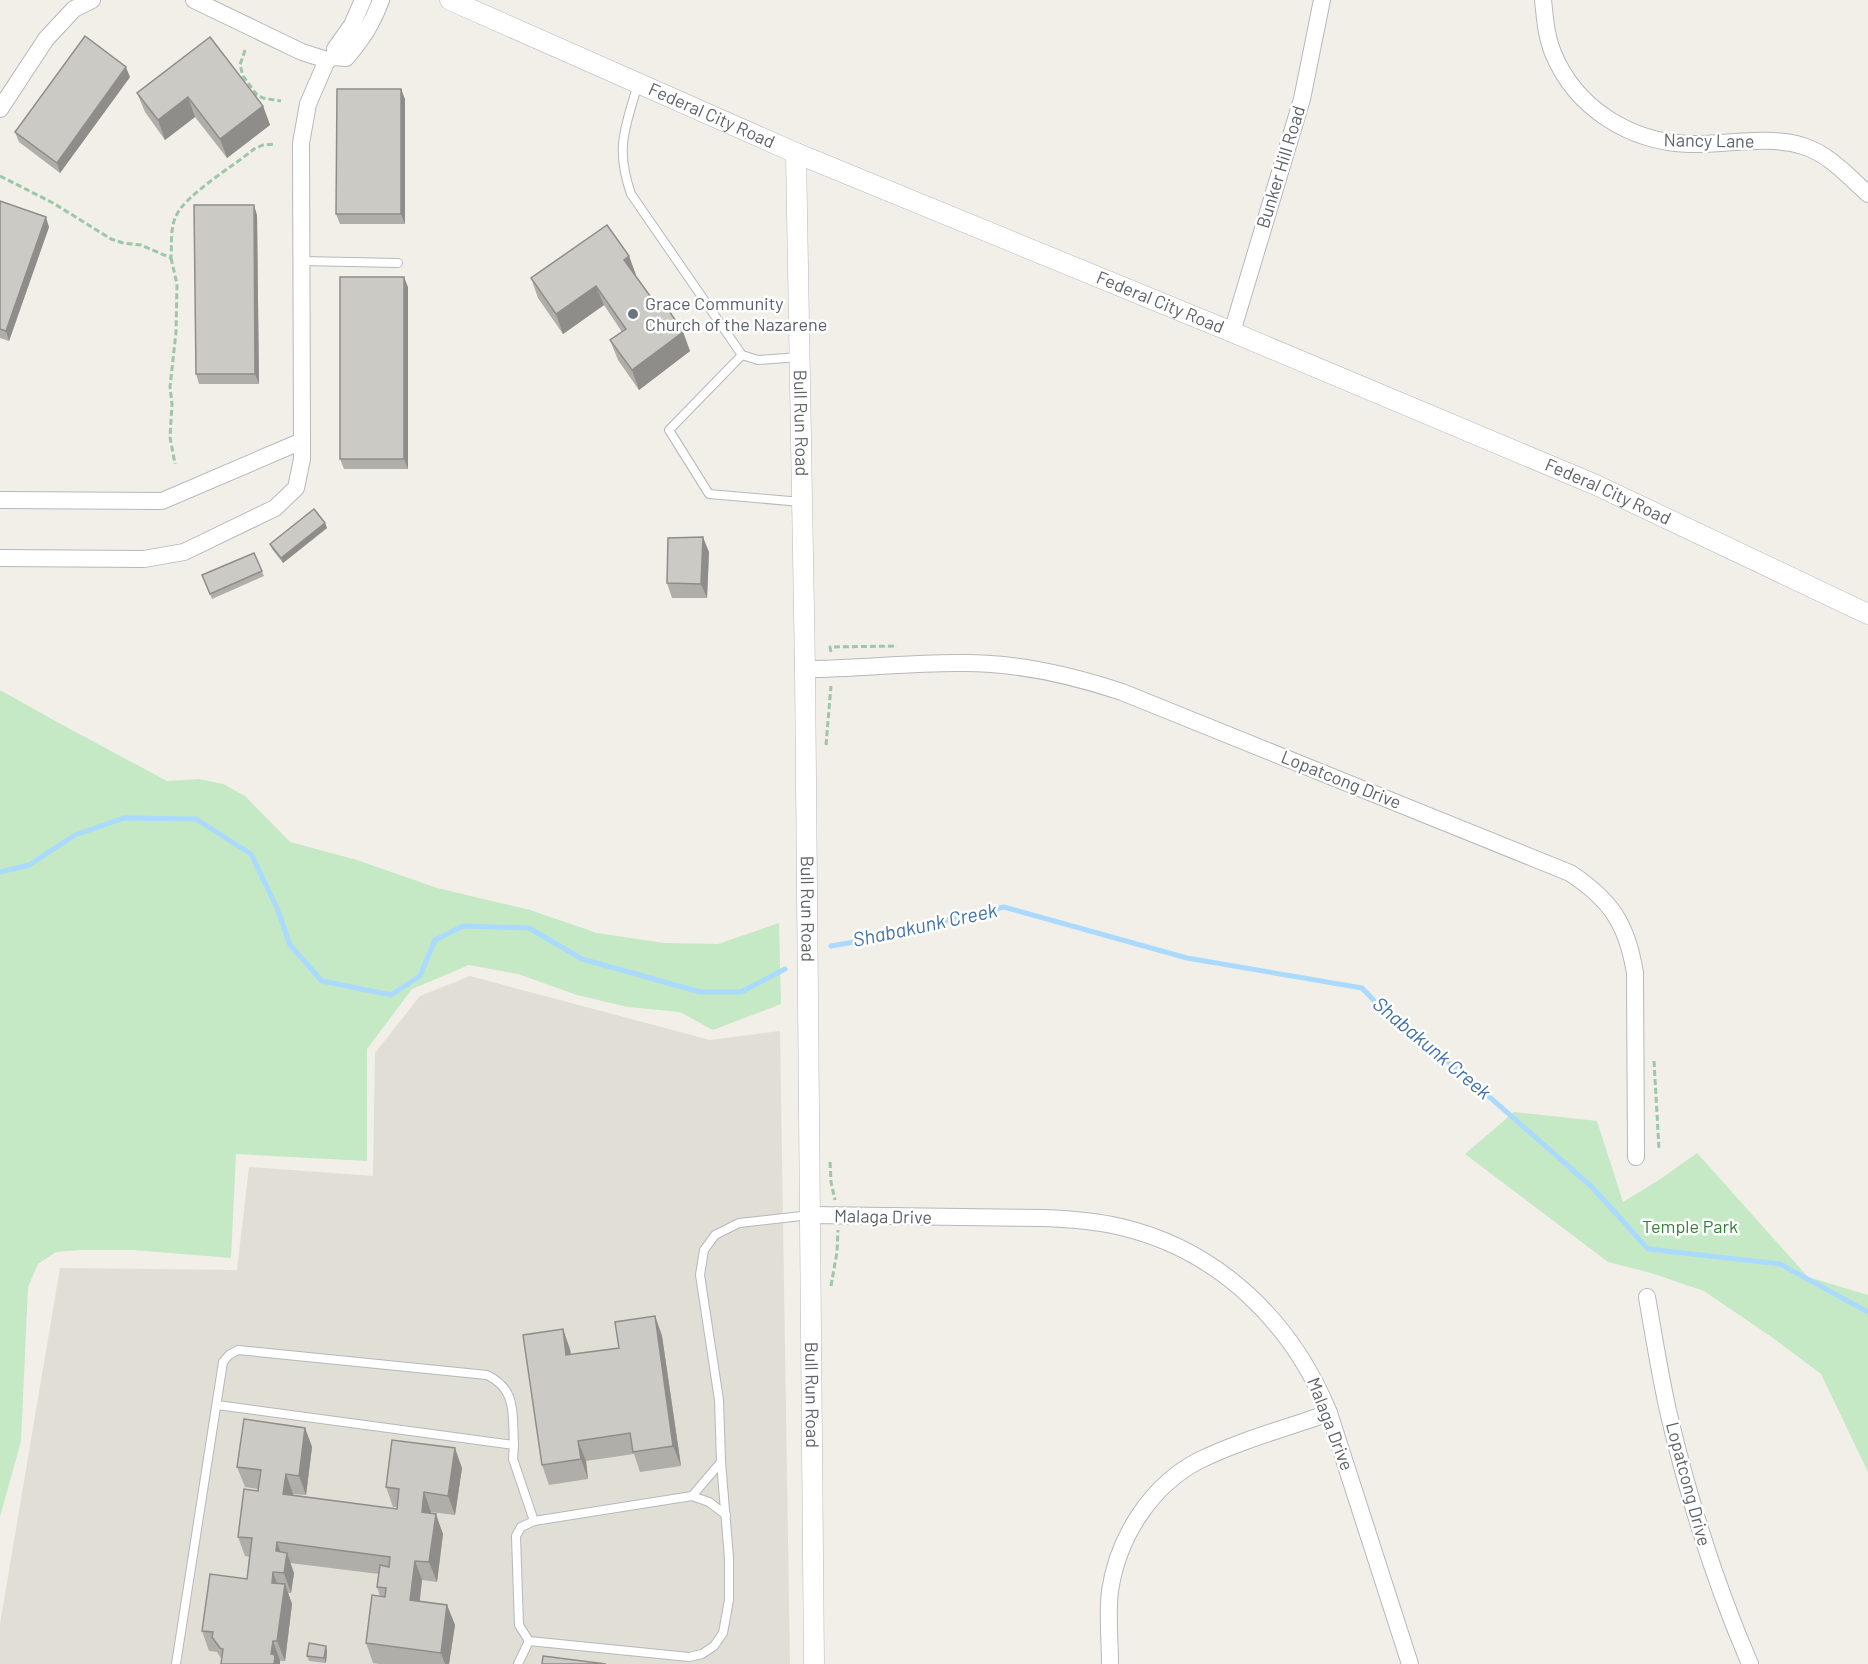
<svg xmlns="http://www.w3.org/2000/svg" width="1868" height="1664" font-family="Barlow,sans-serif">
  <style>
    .education { fill: #e1ded6 }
    .green { fill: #c5e8c5 }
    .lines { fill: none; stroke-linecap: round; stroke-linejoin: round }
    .stream { stroke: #aadaff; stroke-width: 5 }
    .service-casing { stroke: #b5b8bc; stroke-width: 10 }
    .minor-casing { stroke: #b5b8bc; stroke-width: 18 }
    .tertiary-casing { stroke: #b5b8bc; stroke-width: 21 }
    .path { stroke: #9cc7a9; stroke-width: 3; stroke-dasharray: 6 3; stroke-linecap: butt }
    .service { stroke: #fff; stroke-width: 8 }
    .minor { stroke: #fff; stroke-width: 16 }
    .tertiary { stroke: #fff; stroke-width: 20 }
    .wall { fill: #afaea9 }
    .shaded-wall { fill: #8f8d8a }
    .building { fill: #cccac5; stroke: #8f8d8a; stroke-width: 1.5 }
    .worship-dot { fill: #6b7280; stroke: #fff; stroke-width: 2 }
    .labels { text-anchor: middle; stroke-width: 5; stroke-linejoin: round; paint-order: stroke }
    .street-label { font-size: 18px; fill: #5f6368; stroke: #fff }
    .worship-label { font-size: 18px; fill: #5b616d; stroke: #fff; text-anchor: start }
    .park-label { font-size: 18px; fill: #348238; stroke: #fff }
    .water-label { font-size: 20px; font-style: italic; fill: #4174aa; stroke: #fff }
  </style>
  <rect width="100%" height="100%" fill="#f1efe8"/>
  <polygon class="education" points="470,976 710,1040 780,1031 790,1664 0,1664 0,1624 60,1268 237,1270 249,1167 373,1176 375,1053 420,996"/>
  <g class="green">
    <polygon points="0,690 57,722 167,781 199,779 223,784 245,796 290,842 357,860 437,888 530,910 597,933 664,943 718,944 779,923 781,1004 713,1030 680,1012 628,1007 577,995 518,974 469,965 412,989 367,1049 367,1161 236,1154 231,1258 133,1250 81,1250 56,1252 38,1264 28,1287 21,1441 0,1517"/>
    <polygon points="1514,1112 1597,1121 1623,1202 1659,1180 1697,1153 1808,1277 1868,1295 1868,1472 1821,1374 1773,1338 1704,1291 1651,1273 1608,1262 1465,1154"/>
  </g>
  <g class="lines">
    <g class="stream">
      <polyline points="0,872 29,865 75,835 124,818 196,819 251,854 277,908 290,945 322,981 391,995 420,976 435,940 463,926 529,928 582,959 700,992 741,992 785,969"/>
      <polyline points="831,946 860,941 1004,907 1187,958 1362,988 1387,1014 1460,1071 1592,1187 1648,1249 1780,1264 1868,1312"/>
    </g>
    <g class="service-casing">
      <g id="service">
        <path d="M638 84C625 128 615 148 631 194L742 355 758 360 800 357"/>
        <polyline points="302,261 398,263"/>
        <polyline points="742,355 669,430 709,494 801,502"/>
        <polyline points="514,1445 513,1459 534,1521"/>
        <polyline points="721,1462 692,1496 534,1521 521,1527 516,1536 519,1625 529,1641 689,1657 702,1654 714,1646 723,1633 729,1600 729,1558 721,1462 719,1400 700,1275 704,1250 715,1235 739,1223 810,1215"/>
        <polyline points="692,1496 709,1502 726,1515"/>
        <path d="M176 1664 223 1362 229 1355 238 1350 487 1375C518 1390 512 1415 514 1445L217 1405"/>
        <polyline points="518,1664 529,1641"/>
      </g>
    </g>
    <g class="minor-casing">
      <g id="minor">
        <path d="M194 0 302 52 327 60 335 57 346 58C363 38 372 24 381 0"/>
        <path d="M1543 0C1545 18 1546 36 1553 53 1576 109 1631 142 1689 144 1725 145 1768 135 1803 146 1829 154 1848 176 1868 194"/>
        <polyline points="335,57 335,49 352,25 363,0"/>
        <polyline points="0,109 46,39 74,9 92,0"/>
        <polyline points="1232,332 1302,99 1322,0"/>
        <polyline points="0,500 162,501 302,441"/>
        <polyline points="0,558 144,559 184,552 275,508 296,488 302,459 302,441 301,143 308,104 327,60"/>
        <path d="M805 669C859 669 912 662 965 663 1020 663 1071 675 1122 692L1570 873C1611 900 1627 924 1635 973L1636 1157"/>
        <path d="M810 1215 1044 1218C1070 1219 1096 1221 1121 1227 1219 1250 1292 1322 1329 1413L1410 1664"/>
        <path d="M1647 1297C1654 1337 1660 1376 1669 1415 1689 1500 1715 1583 1750 1664"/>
        <path d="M1110 1664C1110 1640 1107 1614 1110 1591 1118 1537 1151 1485 1200 1460 1241 1440 1287 1428 1329 1413"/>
      </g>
    </g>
    <g class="tertiary-casing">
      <g id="tertiary">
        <path id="s1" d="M450 0 796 153 1232 332 1596 485 1868 614"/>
        <path id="s2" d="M796 153 805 669 814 1664"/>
      </g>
    </g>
    <g class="path">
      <polyline points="245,50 240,65 243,76 257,95 263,98 281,101"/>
      <path d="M0 176 53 203 111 239 123 243 141 245 171 258C172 246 170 228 176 216 186 194 234 166 254 149L263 145 275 144"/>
      <polyline points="171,258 177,284 176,332 170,387 172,404 170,437 175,464"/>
      <polyline points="831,652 830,647 897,646"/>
      <polyline points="826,745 831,686"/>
      <polyline points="1654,1061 1659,1149"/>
      <polyline points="830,1162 831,1182 835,1200"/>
      <polyline points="831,1286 837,1252 838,1230"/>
    </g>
    <use href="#service" class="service"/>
    <use href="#minor" class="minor"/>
    <use href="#tertiary" class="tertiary"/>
  </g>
  <g class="wall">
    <polygon points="130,77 60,173 19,142 15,132"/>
    <polygon points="137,93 263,106 270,125 227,158 195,117 165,140 145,112"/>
    <polygon points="405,99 405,224 340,224 336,214"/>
    <polygon points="0,201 49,227 9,341 0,338"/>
    <polygon points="257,215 259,384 199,384 196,374"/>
    <polygon points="629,256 636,276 658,307 683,332 690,351 639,390 618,360 610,340 622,332 604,305 563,334 538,298 531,278"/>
    <polygon points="408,287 408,469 344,469 340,459"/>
    <polygon points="325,523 327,528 283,563 272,549 270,544"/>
    <polygon points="709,552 707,598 672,598 667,583"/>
    <polygon points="254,553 264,576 212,599 202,575"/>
    <polygon points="655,1316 662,1336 681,1466 640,1472 634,1454 586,1461 588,1479 549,1485 542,1465 570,1349 571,1355 619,1348"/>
    <polygon points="305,1428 312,1447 306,1495 293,1494 293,1495 397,1509 397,1507 393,1507 386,1487 462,1468 455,1515 431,1512 431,1514 443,1534 437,1582 422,1580 420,1601 447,1605 455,1625 449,1664 379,1664 373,1663 366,1643 380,1596 377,1587 379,1574 290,1563 294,1573 291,1593 288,1593 292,1604 285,1661 222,1660 217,1652 209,1651 202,1631 247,1579 249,1557 245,1556 238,1537 258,1489 245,1487 237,1467"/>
    <polygon points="327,1651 326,1663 309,1661 307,1656"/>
  </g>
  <g class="shaded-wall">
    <polygon points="126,67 130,77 60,173 57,163"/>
    <polygon points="401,89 405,99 405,224 401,214"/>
    <polygon points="188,97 195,117 165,140 158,120"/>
    <polygon points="263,106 270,125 227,158 220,139"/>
    <polygon points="254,205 257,215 259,384 255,374"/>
    <polygon points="46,217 49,227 9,341 6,331"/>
    <polygon points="629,256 636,275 632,280 624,260"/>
    <polygon points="404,277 408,287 408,469 404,459"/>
    <polygon points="596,286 604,305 563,334 556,314"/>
    <polygon points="683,332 690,351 639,390 632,370"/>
    <polygon points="325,523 327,528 283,563 281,558"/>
    <polygon points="703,537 709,552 707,598 701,584"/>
    <polygon points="655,1316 662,1336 681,1466 673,1446"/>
    <polygon points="563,1329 570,1349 573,1375 566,1355"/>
    <polygon points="305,1428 312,1447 306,1495 299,1476"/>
    <polygon points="578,1441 586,1461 588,1479 581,1459"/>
    <polygon points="455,1448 462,1468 455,1515 448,1496"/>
    <polygon points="286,1474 293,1494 291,1514 283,1494"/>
    <polygon points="424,1492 431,1512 429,1532 422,1512"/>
    <polygon points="436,1514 443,1534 437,1582 429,1562"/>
    <polygon points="277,1542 284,1562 276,1551"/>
    <polygon points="287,1553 294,1573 291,1593 284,1573"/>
    <polygon points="415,1561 422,1580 417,1620 410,1600"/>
    <polygon points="273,1572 280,1592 272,1583"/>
    <polygon points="285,1584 292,1604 285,1661 277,1641"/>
    <polygon points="447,1605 455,1625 449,1664 445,1664 441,1653"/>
    <polygon points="273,1641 280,1660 280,1664 274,1664 271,1654"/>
    <polygon points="326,1646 327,1651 326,1663 324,1658"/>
  </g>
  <g class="building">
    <polygon points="85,36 126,67 57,163 15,132"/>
    <polygon points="210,37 263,106 220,139 188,97 158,120 137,93"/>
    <polygon points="337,89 401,89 401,214 336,214"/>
    <polygon points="0,201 46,217 6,331 0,329"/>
    <polygon points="194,205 254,205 255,374 196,374"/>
    <polygon points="607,225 629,256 624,260 658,307 664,303 683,332 632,370 610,340 626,329 596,286 556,314 531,278"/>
    <rect x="340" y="277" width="64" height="182"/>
    <polygon points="314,509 325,523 281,558 270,544"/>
    <polygon points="703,537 701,584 667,583 668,538"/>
    <polygon points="254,553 262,571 210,594 202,575"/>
    <polygon points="655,1316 673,1446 633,1452 630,1433 578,1441 581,1459 542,1465 523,1335 563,1329 566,1355 619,1348 615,1322"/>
    <polygon points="244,1419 305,1428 299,1476 286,1474 283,1494 397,1509 399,1489 386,1487 392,1440 455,1448 448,1496 424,1492 422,1512 436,1514 429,1562 415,1561 410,1600 447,1605 441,1653 366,1643 372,1595 385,1597 386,1588 377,1587 380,1565 389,1567 390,1557 277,1542 276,1551 287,1553 284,1573 273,1572 272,1583 285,1584 277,1641 273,1641 271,1654 275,1655 274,1664 221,1664 223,1649 220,1648 212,1637 213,1632 202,1631 210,1574 247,1579 252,1538 238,1537 244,1489 258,1491 261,1470 237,1467"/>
    <polygon points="309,1643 326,1646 324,1658 307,1656"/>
    <polygon points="543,1656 606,1664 542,1664"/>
  </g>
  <circle class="worship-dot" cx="633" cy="314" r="6"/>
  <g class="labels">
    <g class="street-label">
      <text dy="6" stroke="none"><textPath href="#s1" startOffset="286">Federal City Road</textPath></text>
      <text transform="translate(1709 141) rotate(1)" y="6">Nancy Lane</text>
      <text transform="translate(1281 167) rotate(-73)" y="6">Bunker Hill Road</text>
      <text dy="6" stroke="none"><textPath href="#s1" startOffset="772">Federal City Road</textPath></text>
      <text dy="6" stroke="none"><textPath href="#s2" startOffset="270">Bull Run Road</textPath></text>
      <text dy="6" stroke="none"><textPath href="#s1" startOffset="1258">Federal City Road</textPath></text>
      <text transform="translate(1341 780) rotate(22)" y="6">Lopatcong Drive</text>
      <text dy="6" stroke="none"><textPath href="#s2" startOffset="756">Bull Run Road</textPath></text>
      <text transform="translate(883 1217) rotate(1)" y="6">Malaga Drive</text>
      <text dy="6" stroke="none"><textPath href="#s2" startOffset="1242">Bull Run Road</textPath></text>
      <text transform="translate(1330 1424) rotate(69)" y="6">Malaga Drive</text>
      <text transform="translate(1688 1484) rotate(75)" y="6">Lopatcong Drive</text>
    </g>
    <g class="worship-label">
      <text x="645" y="310">Grace Community<tspan x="645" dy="21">Church of the Nazarene</tspan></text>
    </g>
    <g class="park-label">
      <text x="1690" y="1233">Temple Park</text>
    </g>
    <g class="water-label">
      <text transform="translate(925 925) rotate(-12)" y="7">Shabakunk Creek</text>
      <text transform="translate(1432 1048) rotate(40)" y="7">Shabakunk Creek</text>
    </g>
  </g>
</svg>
